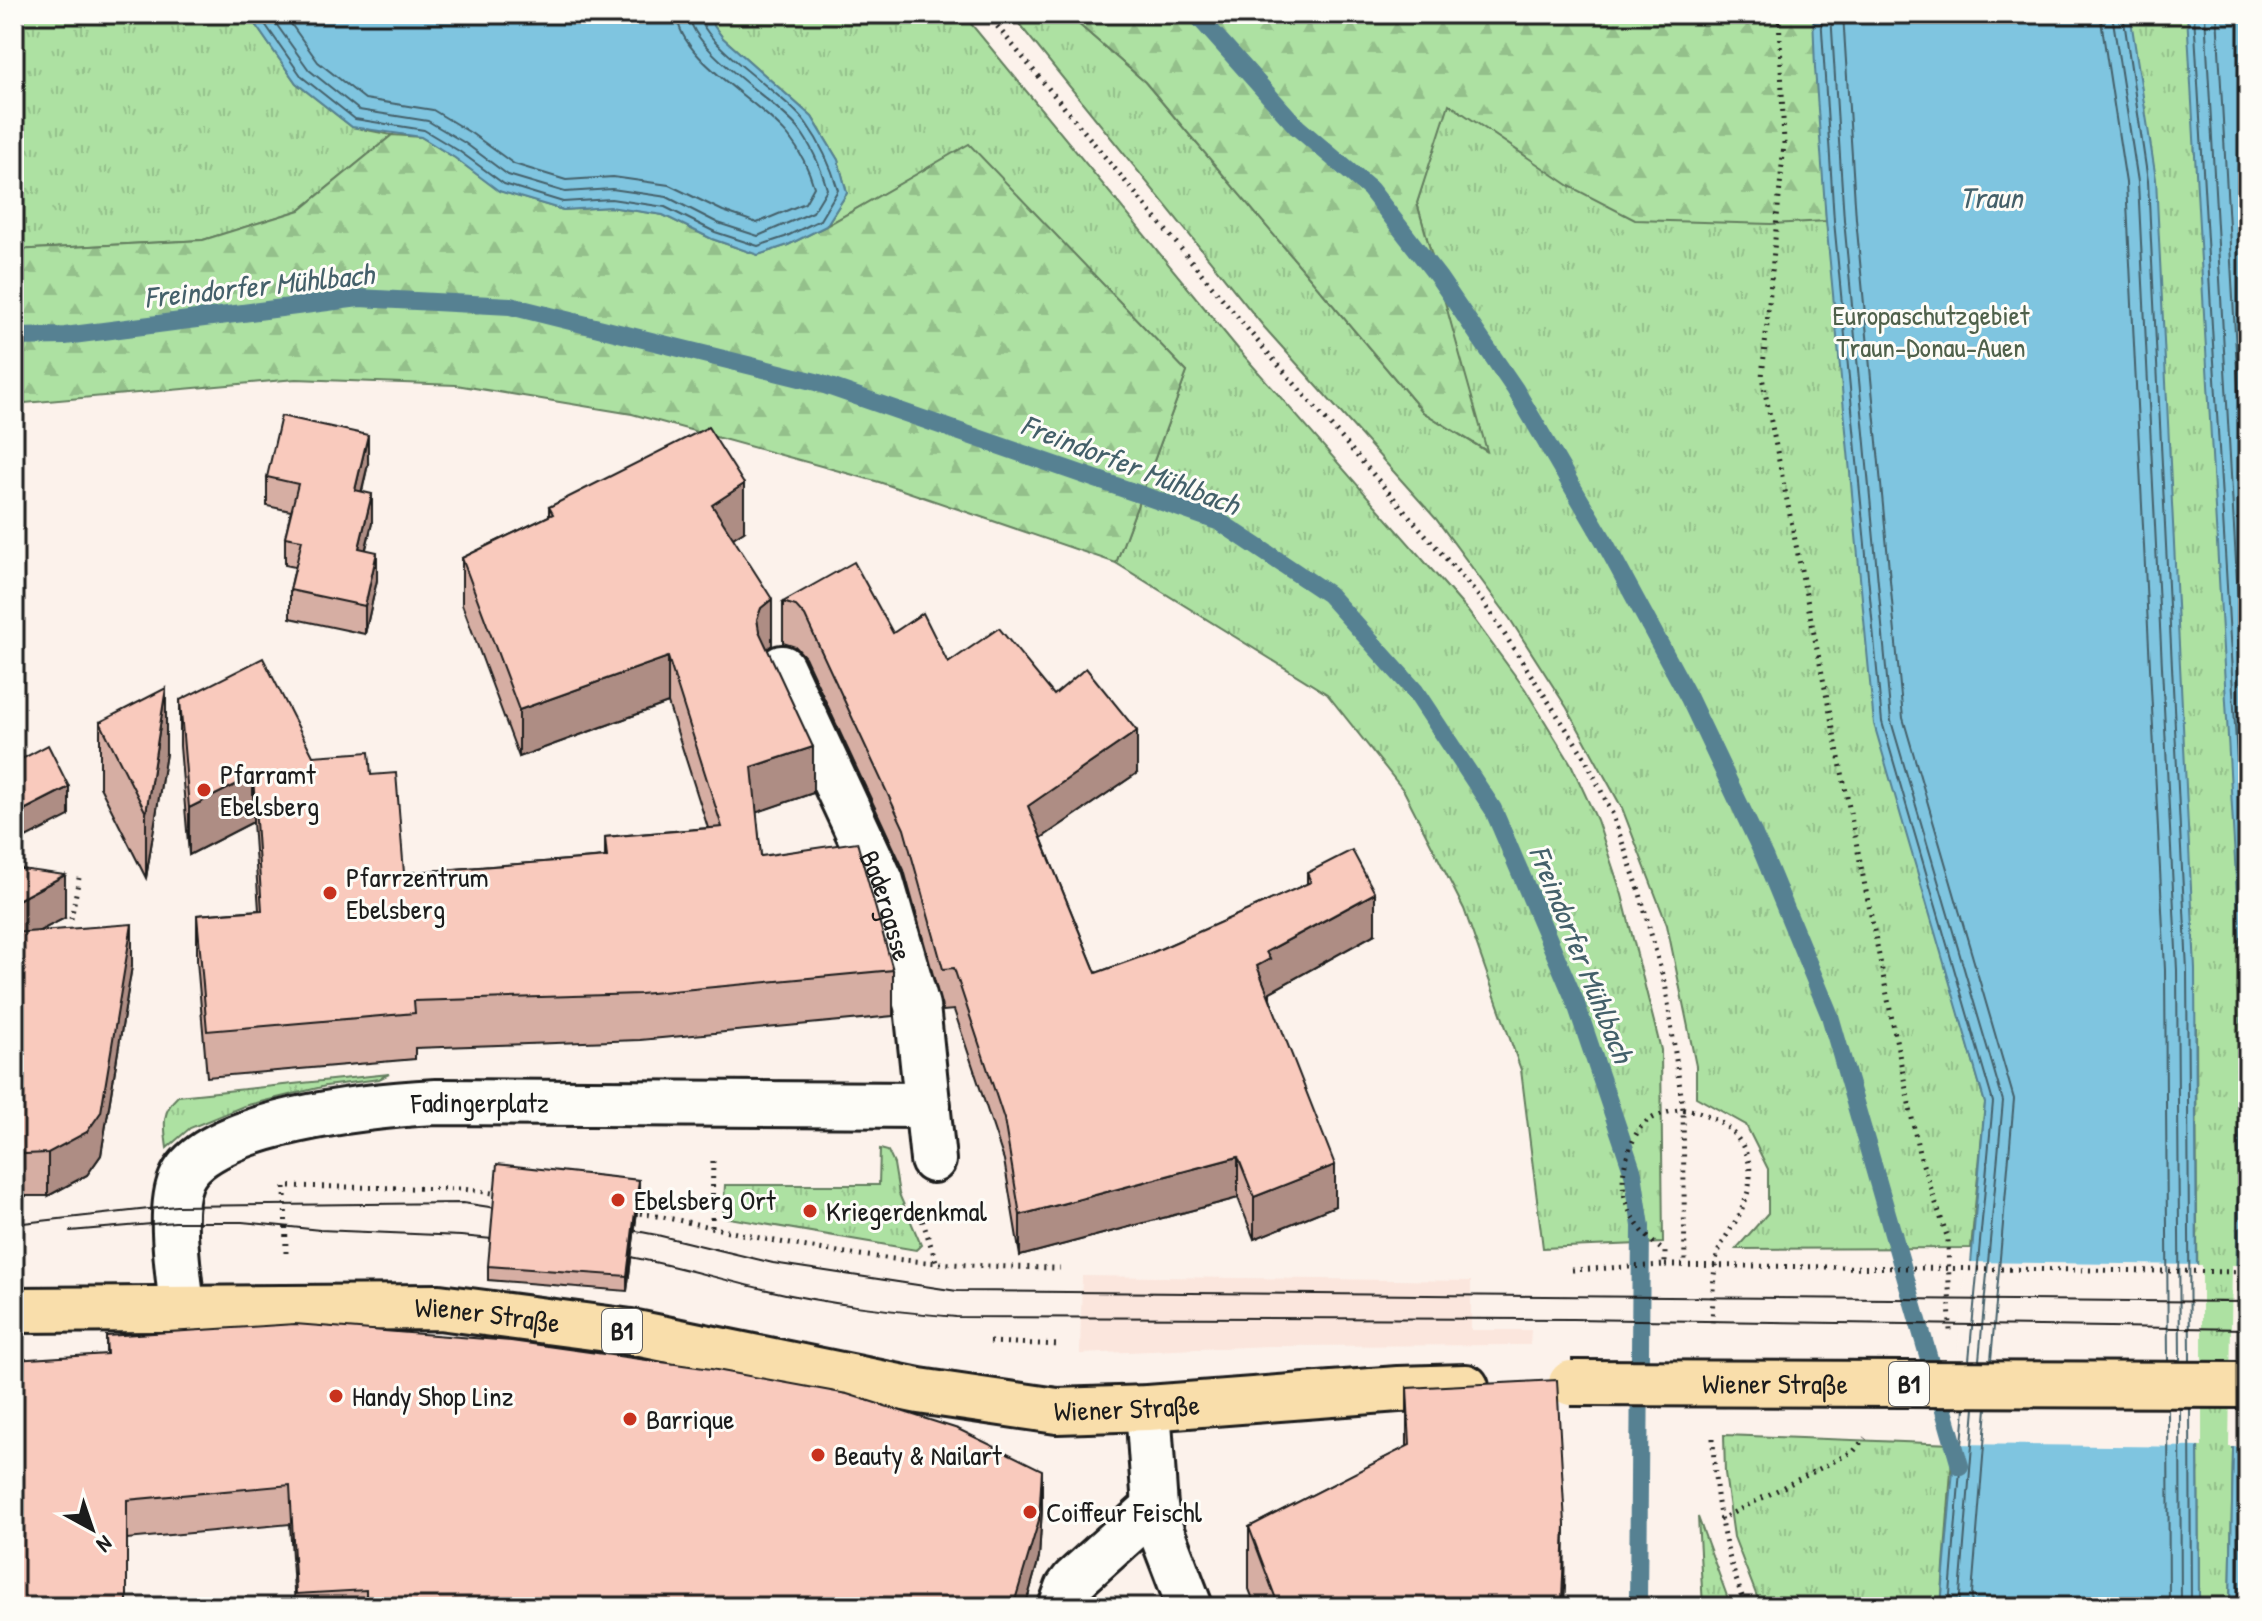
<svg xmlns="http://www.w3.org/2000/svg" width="2262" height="1621" font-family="'Patrick Hand',sans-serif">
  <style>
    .built { fill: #fbe6dd }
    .grass { fill: url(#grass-tufts); stroke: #647e5f; stroke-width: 2 }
    .forest { fill: url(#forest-firs); stroke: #647e5f; stroke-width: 2 }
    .water { fill: #7fc5e0; stroke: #578192; stroke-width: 2 }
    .pier { fill: #fcf2eb }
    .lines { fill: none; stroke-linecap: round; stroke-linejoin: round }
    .shore { stroke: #44606a; stroke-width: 2 }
    .stream { stroke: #578192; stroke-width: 18 }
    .minor-casing { stroke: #1c1c1c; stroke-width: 50 }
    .major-casing { stroke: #1c1c1c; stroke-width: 50 }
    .path { stroke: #1c1c1c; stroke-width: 5; stroke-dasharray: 2 6; stroke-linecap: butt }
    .minor { stroke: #fdfcf7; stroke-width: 44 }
    .major { stroke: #f9deab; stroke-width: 44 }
    .tram { stroke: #1c1c1c; stroke-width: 2 }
    .major-bridge-casing { stroke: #1c1c1c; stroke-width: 50; stroke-linecap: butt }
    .path-bridge { stroke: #1c1c1c; stroke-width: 5; stroke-dasharray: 2 6; stroke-linecap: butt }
    .major-bridge { stroke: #f9deab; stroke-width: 44 }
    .wall { fill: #d6aea3; stroke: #1c1c1c; stroke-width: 2 }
    .shaded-wall { fill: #ae8d84; stroke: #1c1c1c; stroke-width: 2 }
    .building { fill: #f9cabd; stroke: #1c1c1c; stroke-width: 2 }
    .poi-dot { fill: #c8321e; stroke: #fdfcf7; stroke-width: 3 }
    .labels { text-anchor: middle; stroke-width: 6; stroke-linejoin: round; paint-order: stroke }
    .shield { fill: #fdfcf7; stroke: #605f5e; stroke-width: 2 }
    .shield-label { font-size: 26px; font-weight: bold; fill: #1c1c1c }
    .park-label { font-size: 28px; fill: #4f614b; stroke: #fdfcf7 }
    .poi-label { font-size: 28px; fill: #1c1c1c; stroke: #fdfcf7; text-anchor: start }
    .street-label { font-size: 28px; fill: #1c1c1c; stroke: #fdfcf7 }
    .water-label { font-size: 30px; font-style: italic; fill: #44606a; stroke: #fdfcf7 }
  </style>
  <defs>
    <pattern id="grass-tufts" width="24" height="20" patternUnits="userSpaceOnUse" patternTransform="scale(2)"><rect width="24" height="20" fill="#ade1a2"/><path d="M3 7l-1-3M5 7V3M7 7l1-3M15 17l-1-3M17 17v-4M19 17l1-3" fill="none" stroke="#94c08b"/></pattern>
    <pattern id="forest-firs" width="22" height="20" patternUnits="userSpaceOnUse" patternTransform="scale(2)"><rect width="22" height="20" fill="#ade1a2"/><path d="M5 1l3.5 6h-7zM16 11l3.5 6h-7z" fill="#94c08b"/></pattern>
  </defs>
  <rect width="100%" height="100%" fill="#fcf2eb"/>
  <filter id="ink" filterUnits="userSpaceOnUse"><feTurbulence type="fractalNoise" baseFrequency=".0125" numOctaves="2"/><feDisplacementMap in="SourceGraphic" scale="16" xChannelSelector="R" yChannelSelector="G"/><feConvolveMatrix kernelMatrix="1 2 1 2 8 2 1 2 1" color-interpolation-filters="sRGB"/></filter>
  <g filter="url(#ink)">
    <polygon class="built" points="1082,1276 1471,1281 1471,1330 1531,1330 1530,1345 1269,1346 1080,1354"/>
    <g class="grass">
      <polygon points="17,14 248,14 296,83 352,127 392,135 300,210 203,240 14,250 14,16"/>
      <polygon points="705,14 963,14 1239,350 1467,610 1525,689 1571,764 1597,820 1622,895 1661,1050 1663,1243 1543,1248 1521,1070 1464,909 1404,791 1327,694 1116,563 1187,372 969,145 826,226 847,193 838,160 812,117 723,38"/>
      <polygon points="1011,14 1067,14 1145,82 1423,412 1486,451 1417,203 1424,180 1287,14 2248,14 2248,1032 2241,1032 2230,1607 2199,1607 2196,1024 1950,981 1985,1103 1971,1248 1736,1249 1768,1213 1768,1169 1746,1125 1696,1097 1696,1066 1667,925 1622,808 1567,708 1510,619 1436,519 1264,327"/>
      <path d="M389 1074 379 1079 326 1086 244 1106 190 1128 167 1148C164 1125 161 1112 178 1096Z"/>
      <polygon points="880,1149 888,1151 894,1164 899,1194 921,1245 916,1250 723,1217 725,1185 879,1185"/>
      <polygon points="1724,1435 1953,1444 1941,1607 1761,1607 1734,1537 1725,1473"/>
      <polygon points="1698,1517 1731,1607 1703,1607"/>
    </g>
    <g class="forest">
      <polygon points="1067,14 1819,14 1826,221 1771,224 1635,220 1571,187 1449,104 1417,203 1487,451 1423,412 1145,82"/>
      <polygon points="392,135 421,137 455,158 500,191 563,210 610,207 663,215 712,239 758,255 788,245 826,226 969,144 1187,372 1116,563 879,482 632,414 456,385 296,379 14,404 14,250 203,240 300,210"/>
    </g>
    <g class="water">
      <polygon points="248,14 705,14 723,38 812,117 838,160 847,193 826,226 788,245 758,255 712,239 663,215 610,207 563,210 499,191 455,158 421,137 352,127 296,83"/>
      <polygon points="1813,14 2130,14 2156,179 2195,969 2199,1607 1941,1607 1985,1103 1874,724 1826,221 1815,68"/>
      <polygon points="2187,14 2248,14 2248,1607 2230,1607 2242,984"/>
    </g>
    <g class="pier">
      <polygon points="1966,1262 2202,1265 2202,1447 1949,1444"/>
      <polygon points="2232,1265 2248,1265 2248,1447 2229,1447"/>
    </g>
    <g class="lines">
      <g class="shore">
        <path d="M258 14 302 77 355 119 424 130 459 151 504 184 563 202 611 199 665 207 715 232 758 246 785 237 820 220 838 190C831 166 821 144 806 123 785 94 703 46 699 14"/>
        <path d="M269 14 309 70 359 110 428 121 465 143 508 175 565 192 612 189 667 197 718 223 758 236 813 212 827 189C821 168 812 146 798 128 774 99 691 50 689 14"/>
        <path d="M284 14 318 62 365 99 433 110 471 133 514 164 566 180 613 177 669 185 723 211 757 223 805 203 814 187C809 170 800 151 789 137 762 102 678 59 677 14"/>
        <polyline points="1821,14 1834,221 1882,722 1993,1102 1969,1360"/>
        <polyline points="1831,14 1844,220 1891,721 2003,1101 1979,1360"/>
        <polyline points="1843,14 1856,219 1903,718 2014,1099 1991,1360"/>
        <polyline points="2100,14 2126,183 2165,970 2168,1361"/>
        <polyline points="2112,14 2138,182 2177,970 2180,1361"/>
        <polyline points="2123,14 2148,181 2187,970 2190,1361"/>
        <polyline points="2194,14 2248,951"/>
        <polyline points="2205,14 2248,775"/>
        <polyline points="2217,14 2248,564"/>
        <polyline points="2243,1361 2248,1081"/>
        <polyline points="2168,1409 2169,1607"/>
        <polyline points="2180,1409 2181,1607"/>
        <polyline points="2190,1409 2191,1607"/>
        <polyline points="1949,1607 1965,1408"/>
        <polyline points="1959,1607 1975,1408"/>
        <polyline points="1971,1607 1987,1408"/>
        <polyline points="2238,1607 2242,1409"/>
      </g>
      <g class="stream">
        <polyline points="1196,14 1297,127 1370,189 1439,278 1515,389 1604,541 1689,698 1764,856 1830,1016 1960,1466"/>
        <polyline points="14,337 65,336 359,298 510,306 816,382 1220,522 1328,594 1415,691 1493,809 1575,1001 1633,1173 1641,1226 1638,1607"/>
      </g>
      <g class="minor-casing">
        <g id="minor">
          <path id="s1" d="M782 668 881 881 917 1006 933 1160"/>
          <path id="s2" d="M182 1308C179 1276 168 1210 181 1180 205 1121 378 1105 436 1102L928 1105"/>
          <polyline points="1148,1408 1155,1507 1159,1526 1190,1607"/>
          <polyline points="1061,1607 1068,1588 1074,1580 1155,1507"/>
        </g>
      </g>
      <g class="major-casing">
        <g id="major">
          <path id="s3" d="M14 1310 439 1307 631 1332 919 1391 1057 1411 1148 1408 1398 1389 1466 1387"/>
        </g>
      </g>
      <g class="path">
        <polyline points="987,14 1254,337 1482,600 1584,756 1612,813 1639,890 1666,989 1683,1109 1685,1266"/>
        <polyline points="1779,14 1784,144 1762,377 1919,1153 1948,1239 1950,1331"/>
        <polyline points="71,919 79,878"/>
        <path d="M632 1212C681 1219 728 1232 775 1241 870 1260 964 1267 1060 1268"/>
        <polyline points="920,1213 937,1264"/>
        <polyline points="712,1227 713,1156"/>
        <polyline points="286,1253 285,1186 462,1189 500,1194"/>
        <path d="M1572 1270 1665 1265V1252C1621 1219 1611 1179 1638 1131 1645 1118 1666 1111 1680 1110 1697 1108 1718 1119 1730 1130 1759 1158 1753 1192 1734 1224 1728 1234 1720 1245 1717 1256 1712 1279 1713 1304 1712 1328"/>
        <polyline points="990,1342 1061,1345"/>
        <path d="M1713 1438C1715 1504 1723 1546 1746 1607"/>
        <polyline points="1719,1520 1854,1451 1865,1438"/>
      </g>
      <use href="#minor" class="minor"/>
      <use href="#major" class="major"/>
      <g class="tram">
        <polyline points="14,1224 176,1206 463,1203 516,1211"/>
        <polyline points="611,1226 657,1235 773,1263 957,1291 2248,1302"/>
        <polyline points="70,1231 175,1222 242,1222 320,1230 461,1236 513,1241"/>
        <path d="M608 1253C661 1261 711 1277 763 1289 826 1304 891 1311 956 1317L1572 1319 2248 1329"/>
      </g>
      <g class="major-bridge-casing">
        <g id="major-bridge">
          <path id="s4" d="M1571 1383 2248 1385"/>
        </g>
      </g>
      <polyline class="path-bridge" points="1665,1265 2248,1272"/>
      <use href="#major-bridge" class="major-bridge"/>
    </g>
    <g class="wall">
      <polygon points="368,464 362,492 372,523 366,549 377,580 365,634 290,618 290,590 295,567 285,565 285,537 291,511 267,506 267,477"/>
      <polygon points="549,507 744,531 733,538 772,645 767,649 813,793 756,812 761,856 893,970 893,1016 640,1040 415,1048 415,1059 207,1077 197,961 197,915 259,910 253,822 189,855 180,746 180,700 313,756 371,775 404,873 605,857 605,837 708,828 668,703 519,757 462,604 462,558 549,516"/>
      <polygon points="783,602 893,633 948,663 1054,695 1137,773 1041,838 1096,973 1149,954 1307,884 1307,873 1375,934 1270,992 1270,998 1335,1206 1254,1239 1238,1198 1020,1256 1004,1160 954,1010 943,1011 904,870 805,657 796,647 783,643"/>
      <polygon points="100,722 166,753 146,878 100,787"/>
      <polygon points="14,868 65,918 39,931 132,966 101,1155 87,1175 48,1196 25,1196 14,1193"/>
      <polygon points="639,1195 627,1291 488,1280 488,1266"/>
      <polygon points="106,1336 1042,1508 1039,1558 1025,1607 295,1607 290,1524 127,1539 106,1354"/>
      <polygon points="1407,1388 1565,1586 1564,1607 1256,1607 1249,1589 1249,1527 1407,1447"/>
    </g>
    <g class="shaded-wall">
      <polygon points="368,435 368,464 355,518 355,490"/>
      <polygon points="744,484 744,531 712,551 712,505"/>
      <polygon points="372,494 372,523 359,576 359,548"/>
      <polygon points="377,552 377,580 365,634 365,606"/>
      <polygon points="772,599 772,645 761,654 757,619 761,608"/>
      <polygon points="668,657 668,703 519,757 519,710"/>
      <polygon points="166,688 166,753 146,878 146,813"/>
      <polygon points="1137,731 1137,773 1028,847 1028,806"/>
      <polygon points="813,747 813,793 752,814 752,767"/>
      <polygon points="253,776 253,822 189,855 189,808"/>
      <polygon points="69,787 69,816 14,844 14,815"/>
      <polygon points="65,875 65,918 14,944 14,902"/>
      <polygon points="1375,893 1375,934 1270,992 1270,1000 1257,966 1266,952"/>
      <polygon points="132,924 132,966 101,1155 87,1175 48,1196 48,1153"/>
      <polygon points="1238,1157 1238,1198 1020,1256 1020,1215"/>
      <polygon points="1335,1165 1335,1206 1254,1239 1254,1197"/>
      <polygon points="639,1180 639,1195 627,1291 627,1276"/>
      <polygon points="1042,1470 1042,1508 1039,1558 1025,1607 1013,1607"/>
      <polygon points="1565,1524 1564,1607 1557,1607"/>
    </g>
    <g class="building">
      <polygon points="281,416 368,435 355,490 372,494 359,548 377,552 365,606 290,590 302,540 285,537 298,484 267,477"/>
      <polygon points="708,427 744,484 712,505 772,599 761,608 757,619 759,631 813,747 752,767 761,856 857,842 893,970 640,994 414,1001 415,1013 207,1031 197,915 262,910 253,776 189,808 180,700 263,658 313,756 369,752 371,775 396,773 404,873 607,857 605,837 722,827 668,657 519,710 462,558 553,514 549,507"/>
      <polygon points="854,562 893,633 923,613 948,663 999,628 1054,695 1086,668 1137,731 1028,806 1096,973 1149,954 1311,882 1307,873 1352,850 1375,893 1266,952 1270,959 1257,966 1335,1165 1254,1197 1238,1157 1020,1215 1004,1119 954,968 943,969 904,829 805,616 796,606 783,602"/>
      <polygon points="166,688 146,813 100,722"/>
      <polygon points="48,745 69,787 14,815 14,763"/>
      <polygon points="14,868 65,875 14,902"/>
      <polygon points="132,924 101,1112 87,1132 48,1153 25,1154 14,1150 14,933"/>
      <polygon points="497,1164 639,1180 627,1276 488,1266"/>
      <polygon points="295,1324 511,1341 711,1369 847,1394 958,1429 1042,1470 1039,1520 1013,1607 366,1607 366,1590 296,1594 290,1485 127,1500 127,1607 14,1607 14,1360 107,1354 106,1336"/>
      <polygon points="1557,1380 1565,1524 1562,1601 1557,1607 1279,1607 1249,1527 1410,1445 1407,1388"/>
    </g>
  </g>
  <g class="poi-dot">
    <circle cx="204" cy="790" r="8"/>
    <circle cx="330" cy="893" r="8"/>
    <circle cx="618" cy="1200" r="8"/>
    <circle cx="810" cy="1211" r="8"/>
    <circle cx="336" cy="1396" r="8"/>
    <circle cx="630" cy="1419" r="8"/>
    <circle cx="818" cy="1455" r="8"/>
    <circle cx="1030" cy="1512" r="8"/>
  </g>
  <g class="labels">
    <g class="shield">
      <rect x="602" y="1309" width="40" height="44" rx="6"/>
      <rect x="1889" y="1362" width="40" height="44" rx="6"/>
    </g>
    <g class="shield-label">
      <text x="622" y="1340">B1</text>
      <text x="1909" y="1393">B1</text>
    </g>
    <g class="park-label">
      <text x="1931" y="325">Europaschutzgebiet<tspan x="1931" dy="32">Traun-Donau-Auen</tspan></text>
    </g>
    <g class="poi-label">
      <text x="220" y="784">Pfarramt<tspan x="220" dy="32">Ebelsberg</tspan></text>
      <text x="346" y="887">Pfarrzentrum<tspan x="346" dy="32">Ebelsberg</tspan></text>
      <text x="634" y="1210">Ebelsberg Ort</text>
      <text x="826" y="1221">Kriegerdenkmal</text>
      <text x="352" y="1406">Handy Shop Linz</text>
      <text x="646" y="1429">Barrique</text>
      <text x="834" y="1465">Beauty &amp; Nailart</text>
      <text x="1046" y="1522">Coiffeur Feischl</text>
    </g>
    <g class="street-label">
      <text dy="10" stroke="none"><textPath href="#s1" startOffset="260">Badergasse</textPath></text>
      <text dy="10" stroke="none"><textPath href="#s2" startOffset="448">Fadingerplatz</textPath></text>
      <text dy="10" stroke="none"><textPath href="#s3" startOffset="474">Wiener Straße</textPath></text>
      <text dy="10" stroke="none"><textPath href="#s4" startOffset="204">Wiener Straße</textPath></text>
      <text dy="10" stroke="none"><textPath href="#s3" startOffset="1122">Wiener Straße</textPath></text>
    </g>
    <g class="water-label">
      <text x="1991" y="208">Traun</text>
      <text transform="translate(259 286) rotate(-6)" y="10">Freindorfer Mühlbach</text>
      <text transform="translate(1130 465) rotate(21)" y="10">Freindorfer Mühlbach</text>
      <text transform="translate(1581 954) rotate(68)" y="10">Freindorfer Mühlbach</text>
    </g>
  </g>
  <rect width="2262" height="1621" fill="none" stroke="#fdfcf7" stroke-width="48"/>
  <rect x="24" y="24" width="2214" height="1573" fill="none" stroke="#1c1c1c" stroke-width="3" filter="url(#ink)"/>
  <g transform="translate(92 1529) rotate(140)" stroke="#fdfcf7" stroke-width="6" paint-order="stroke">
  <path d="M0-6L14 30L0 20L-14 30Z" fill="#1c1c1c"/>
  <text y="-12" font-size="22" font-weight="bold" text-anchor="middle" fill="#1c1c1c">N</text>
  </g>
</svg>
